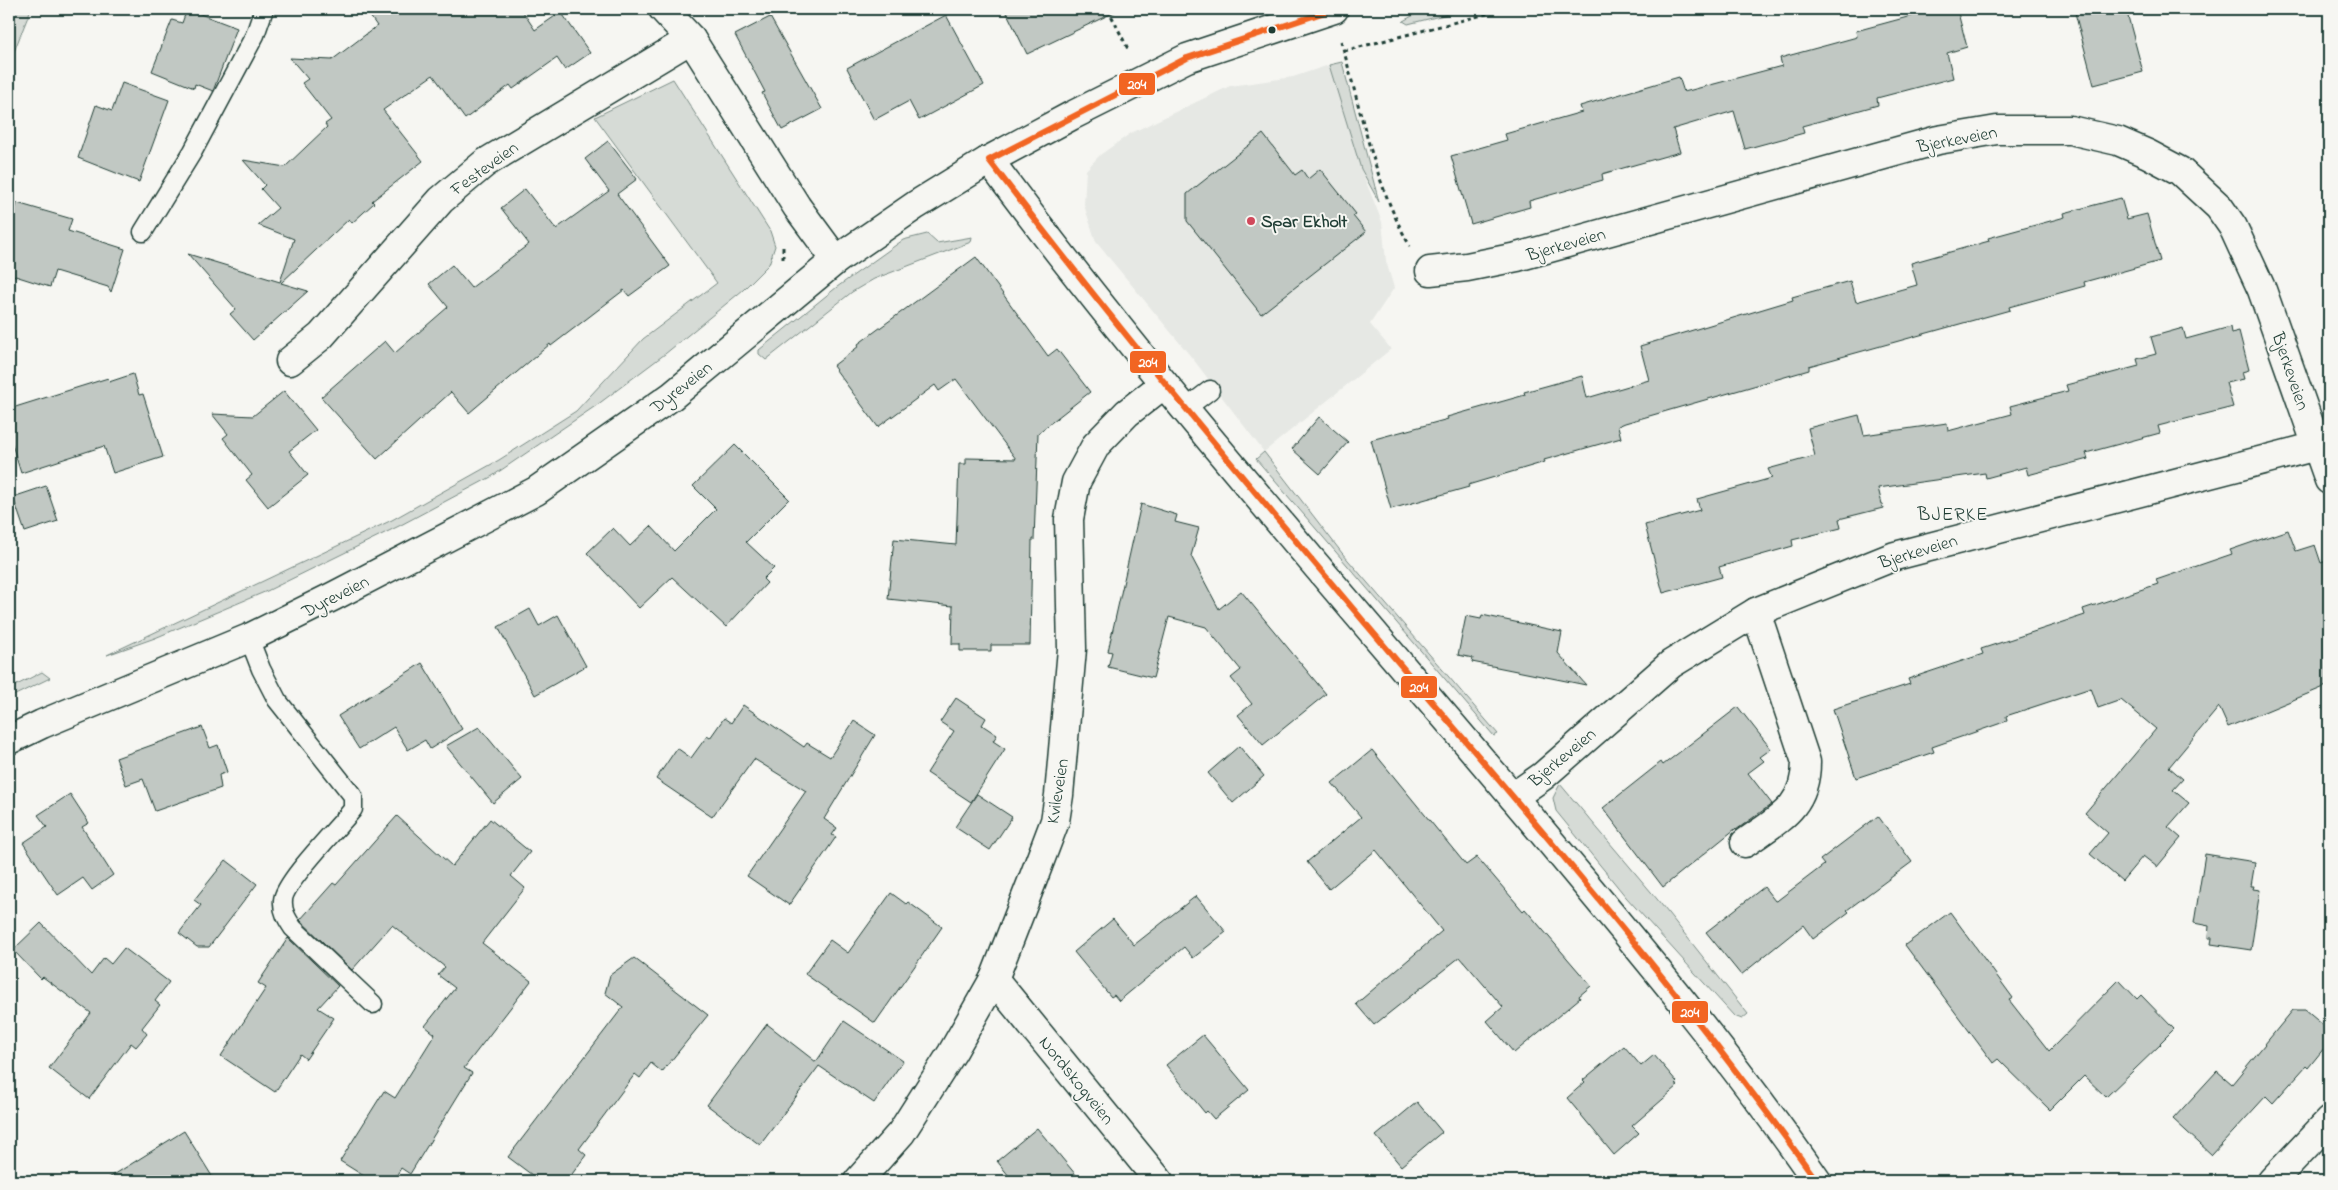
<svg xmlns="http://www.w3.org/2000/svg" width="2338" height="1190" font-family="'Indie Flower',sans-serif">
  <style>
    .built { fill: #e6e8e4 }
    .green { fill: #d6dbd6; stroke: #7a8c85 }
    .building { fill: #c1c8c3; stroke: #1f3d34 }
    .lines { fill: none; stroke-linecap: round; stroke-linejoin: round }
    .lane-casing { stroke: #1f3d34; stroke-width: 21 }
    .street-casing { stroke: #1f3d34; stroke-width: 31 }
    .secondary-casing { stroke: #1f3d34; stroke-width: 31 }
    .path { stroke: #1f3d34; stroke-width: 3; stroke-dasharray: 4 4; stroke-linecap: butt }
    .lane { stroke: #f6f6f2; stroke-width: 18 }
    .street { stroke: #f6f6f2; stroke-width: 28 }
    .secondary { stroke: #f6f6f2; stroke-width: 28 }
    .bus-1-casing { stroke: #f6f6f2; stroke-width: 10 }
    .bus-1 { stroke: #f26522; stroke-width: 6 }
    .bus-dot { fill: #1f3d34; stroke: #f6f6f2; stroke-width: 2 }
    .poi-dot { fill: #d1495b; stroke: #f6f6f2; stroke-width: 2 }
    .labels { text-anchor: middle; stroke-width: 4; stroke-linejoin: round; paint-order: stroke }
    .street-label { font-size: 18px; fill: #1f3d34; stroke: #f6f6f2 }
    .poi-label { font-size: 18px; font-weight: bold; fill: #1f3d34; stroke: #f6f6f2; text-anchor: start }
    .neighbourhood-label { font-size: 19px; letter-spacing: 1px; fill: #1f3d34; stroke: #f6f6f2 }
    .line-badge { stroke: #f6f6f2; stroke-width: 2 }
    .badge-label { font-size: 14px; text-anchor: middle; font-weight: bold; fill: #fff }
  </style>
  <rect width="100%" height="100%" fill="#f6f6f2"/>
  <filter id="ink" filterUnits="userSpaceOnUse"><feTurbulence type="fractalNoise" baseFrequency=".02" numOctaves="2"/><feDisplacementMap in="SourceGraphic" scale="10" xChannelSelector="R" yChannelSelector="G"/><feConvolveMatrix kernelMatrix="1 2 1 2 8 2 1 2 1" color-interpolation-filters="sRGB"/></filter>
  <g filter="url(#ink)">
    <polygon class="built" points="1329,65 1361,169 1382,222 1386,261 1394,288 1370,324 1391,349 1264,452 1193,359 1096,242 1084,205 1086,170 1100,155 1131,133 1230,86 1293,77"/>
    <g class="green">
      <polygon points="9,9 31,9 9,64"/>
      <polygon points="1425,9 1468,9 1408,24 1403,21"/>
      <polygon points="1342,62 1379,202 1361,169 1329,65"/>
      <polygon points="673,79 770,231 775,246 769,264 743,290 665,354 597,405 491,477 399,526 267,591 155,638 107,655 392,520 499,460 576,411 643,339 717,283 595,117"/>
      <polygon points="927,234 937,243 972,237 971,242 874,279 852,292 766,360 759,354 759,350 837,287 903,240"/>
      <polygon points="1264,452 1342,553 1498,734 1494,736 1256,459"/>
      <polygon points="42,672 50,678 9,698 9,689"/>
      <polygon points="1560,784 1657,899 1748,1014 1742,1019 1734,1016 1626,897 1556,811 1553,798"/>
    </g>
    <g class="building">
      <polygon points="187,9 237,28 213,91 195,84 194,88 152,71 172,20 182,23"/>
      <polygon points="365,9 521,9 535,30 561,12 590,53 565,70 557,58 513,89 510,85 465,119 433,75 383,110 423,161 372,201 374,203 352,223 349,219 281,283 308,291 253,340 230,314 236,309 188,254 280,282 294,239 258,225 278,208 261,189 265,185 243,160 285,167 327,127 325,124 331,120 302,83 308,79 290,58 332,60 377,26"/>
      <polygon points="1005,9 1121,9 1027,54"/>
      <polygon points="1937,9 1957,9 1967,47 1947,53 1953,78 1877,98 1878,105 1802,126 1804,133 1745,149 1734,111 1673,129 1680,152 1602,174 1603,180 1529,201 1530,207 1471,224 1451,156 1507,140 1505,134 1582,112 1580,106 1679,77 1684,92 1782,66 1780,58 1857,37 1856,31"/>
      <polygon points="2074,9 2126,9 2143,72 2094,85"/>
      <polygon points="946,15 984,85 919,120 909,101 874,120 847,68"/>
      <polygon points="770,17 822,109 782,130 762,93 765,92 735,35"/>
      <polygon points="122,83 169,100 139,182 78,158 96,105 112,111"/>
      <polygon points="1263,134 1295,175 1302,170 1308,179 1320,169 1356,214 1353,216 1366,232 1261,314 1187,221 1187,194"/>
      <polygon points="608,141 637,179 617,194 670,266 629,296 624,290 551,346 550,344 469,413 451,392 377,459 321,397 385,341 395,353 448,307 429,284 452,265 471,288 529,244 501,208 525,189 556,229 609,191 585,159"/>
      <polygon points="2121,198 2127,219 2147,214 2160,261 2084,282 2085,286 2009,307 2010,310 1809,366 1809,370 1625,423 1618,426 1621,438 1544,460 1545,462 1468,485 1469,487 1391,509 1371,440 1448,419 1447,417 1525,395 1524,392 1582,376 1587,398 1649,380 1640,346 1793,300 1792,297 1850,281 1856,302 1917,285 1911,263 1989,241 1988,238 2065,217 2064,213"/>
      <polygon points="17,203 72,219 68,231 125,249 111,292 108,287 55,271 50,287 9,274 9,230"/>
      <polygon points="976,257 1048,356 1057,349 1090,392 1038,433 1034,540 1032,540 1030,645 991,645 991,651 960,651 960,644 952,644 953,606 888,599 894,539 956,545 959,464 966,464 966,458 1016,459 956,379 939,391 935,385 878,427 833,366 859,346 858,344"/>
      <polygon points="2230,327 2231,333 2239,331 2249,370 2242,372 2244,379 2226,383 2233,407 2158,426 2160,433 2086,453 2088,459 2028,475 2026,467 1986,478 1985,473 1878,488 1883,508 1839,519 1841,528 1792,540 1793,546 1719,567 1722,577 1663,593 1645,525 1700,510 1697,499 1772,478 1768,469 1815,456 1808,428 1859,415 1864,435 1947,423 1948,431 2012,414 2010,406 2068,391 2066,385 2139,366 2137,359 2156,354 2151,337 2183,328 2186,339"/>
      <polygon points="133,374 139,395 143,394 163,457 113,473 104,446 21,473 9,435 9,409 108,378 109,382"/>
      <polygon points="284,391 316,430 289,451 308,475 268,507 246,480 252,475 223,438 228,434 212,414 253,416"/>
      <polygon points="1319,417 1348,442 1320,474 1292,449"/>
      <polygon points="735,445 789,499 746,542 774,568 763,579 767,583 726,627 672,577 639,608 587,553 613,528 630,546 651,526 674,551 716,509 693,486"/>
      <polygon points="46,486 58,521 25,532 13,497"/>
      <polygon points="1141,504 1177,515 1175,522 1199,528 1191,556 1219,609 1241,591 1326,694 1263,745 1238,715 1252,704 1231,678 1241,670 1206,627 1169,617 1153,678 1108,667 1112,652 1108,651"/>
      <polygon points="2288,530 2296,551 2315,545 2321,563 2329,560 2329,685 2228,727 2219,707 2169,767 2183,779 2173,790 2189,803 2168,827 2181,838 2157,867 2143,856 2122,881 2090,854 2108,833 2085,813 2156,729 2121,700 2098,708 2091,688 2006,716 2007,721 1932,747 1934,752 1856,778 1833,709 1910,684 1908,679 1983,654 1981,649 2085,615 2083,609 2158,584 2156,580 2232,554 2230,550"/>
      <polygon points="530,609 539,626 558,615 586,666 535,695 498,627"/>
      <polygon points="1482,615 1562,632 1558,653 1586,685 1472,662 1473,658 1458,655 1466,616 1481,619"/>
      <polygon points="422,663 462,729 430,749 425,740 408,750 394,727 359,749 338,716"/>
      <polygon points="956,698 986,718 982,725 997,735 993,741 1005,749 971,802 927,773 954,731 940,722"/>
      <polygon points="743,705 804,747 807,743 830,757 854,721 875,735 824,819 837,828 832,835 836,837 789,905 747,876 806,791 754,759 712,817 656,779 677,748 691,758 707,736 710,738 724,718 731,723"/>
      <polygon points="1738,707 1771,749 1760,757 1764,761 1748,773 1772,804 1736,830 1735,829 1663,887 1603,808 1661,762 1663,765"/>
      <polygon points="202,727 210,748 218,745 227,772 219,775 221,788 155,811 143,779 126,785 116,758"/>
      <polygon points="479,727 522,779 493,803 446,746"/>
      <polygon points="1239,746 1264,776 1233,803 1208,773"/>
      <polygon points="1372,750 1466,865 1477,857 1523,911 1525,909 1591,986 1579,996 1580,998 1514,1053 1487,1021 1503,1007 1460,957 1374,1025 1356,1004 1442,931 1376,850 1329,889 1307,862 1361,817 1332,783"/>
      <polygon points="70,794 89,823 82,827 113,875 92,890 83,878 58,895 23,843 47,827 38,815"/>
      <polygon points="977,794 1012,817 990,850 955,827"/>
      <polygon points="397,816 452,866 490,819 530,852 511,876 525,888 482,943 531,981 464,1068 472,1073 410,1174 401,1168 393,1181 372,1181 340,1161 384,1091 395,1098 435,1034 425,1026 455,988 438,975 445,967 392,925 352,970 300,920 333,883 336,885"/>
      <polygon points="1878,816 1912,862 1847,910 1849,912 1813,939 1803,925 1741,975 1706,932 1764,887 1775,901 1778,900 1824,865 1820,860"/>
      <polygon points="2205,854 2255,862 2251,886 2254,886 2253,889 2260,890 2251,950 2211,944 2212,938 2208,938 2209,926 2194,923"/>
      <polygon points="226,860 257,884 209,947 197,947 179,933 201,905 194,900"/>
      <polygon points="891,893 906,904 908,902 942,927 875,1023 805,974 830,940 848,953"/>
      <polygon points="1196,896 1226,932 1193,958 1184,947 1119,1001 1114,995 1111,997 1074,952 1113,919 1134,945"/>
      <polygon points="1950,912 2013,998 2009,1000 2049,1051 2119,980 2137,999 2141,995 2174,1029 2160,1043 2161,1044 2106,1097 2084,1076 2050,1110 1998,1059 1993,1063 1905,945"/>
      <polygon points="41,923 91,975 104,958 111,964 124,948 169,982 155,1001 160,1005 142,1028 147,1034 136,1047 131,1043 89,1099 49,1068 91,1013 43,977 41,979 13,950"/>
      <polygon points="288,938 338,986 318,1008 334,1018 306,1059 300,1054 275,1092 221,1056 266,988 258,983"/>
      <polygon points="634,958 708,1015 662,1072 651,1063 640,1078 635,1074 579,1149 586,1155 567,1181 540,1181 508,1157 623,1007 605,993 610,975"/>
      <polygon points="2293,1010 2305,1010 2329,1030 2329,1042 2308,1068 2306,1066 2273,1103 2266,1096 2212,1155 2173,1119 2217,1071 2232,1084"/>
      <polygon points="844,1021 903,1061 874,1103 819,1066 760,1145 707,1105 767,1024 816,1062"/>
      <polygon points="1203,1035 1249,1090 1214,1119 1207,1111 1205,1113 1166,1065"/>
      <polygon points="1624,1046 1641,1066 1654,1055 1677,1082 1675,1084 1678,1086 1632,1126 1639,1133 1614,1155 1567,1098 1585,1082 1583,1080"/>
      <polygon points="1417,1102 1442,1132 1401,1166 1376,1136"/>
      <polygon points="1037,1128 1081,1181 1013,1181 997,1161"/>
      <polygon points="184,1131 215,1181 104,1181"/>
    </g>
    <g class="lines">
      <g class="lane-casing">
        <g id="lane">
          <polyline points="143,232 193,151 255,35 264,9"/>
          <polyline points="1185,409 1210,390"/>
          <path d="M249 638 261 669 277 700 353 796V809C339 827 284 882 283 900 282 911 287 919 293 928L373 1004"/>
        </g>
      </g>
      <g class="street-casing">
        <g id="street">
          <polyline points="663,9 691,39 797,207 836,260"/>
          <polyline points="1430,271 1467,267 1517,257 1938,140 1997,130 2070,130 2118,141 2148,154 2180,171 2219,207 2233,227 2262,290 2317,446 1895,556 1756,612 1671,664 1543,776 1513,797"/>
          <polyline points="290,361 321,336 441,200 485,163 691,39"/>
          <polyline points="2317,446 2329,480"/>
          <path d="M1745 843C1778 819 1806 808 1806 762L1756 612"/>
          <polyline points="994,979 1159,1181"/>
          <polyline points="858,1181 901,1133 952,1053 994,979 1033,879 1055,821 1059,795 1072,649 1069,519 1076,482 1096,445 1127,413 1164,384"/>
          <polyline points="2272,1181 2329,1121"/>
        </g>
      </g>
      <g class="secondary-casing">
        <g id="secondary">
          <path d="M989 160C1161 392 1354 607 1539 828 1635 943 1732 1058 1817 1181"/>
          <polyline points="9,740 42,724 249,638 334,596 536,491 672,396 836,260 916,205 989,160 1071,116 1187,58 1334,9"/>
        </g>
      </g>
      <g class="path">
        <polyline points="1108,9 1129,51"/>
        <path d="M1341 41C1361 110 1374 183 1410 246"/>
        <polyline points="1344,51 1506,9"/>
        <polyline points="783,259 783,245"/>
      </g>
      <use href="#lane" class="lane"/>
      <use href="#street" class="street"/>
      <use href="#secondary" class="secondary"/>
      <g class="bus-1-casing">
        <path id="bus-1" d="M1334 9 1187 58 989 160C1125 339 1270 511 1415 682 1554 844 1693 1007 1817 1181"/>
      </g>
      <use href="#bus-1" class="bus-1"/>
    </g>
  </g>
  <circle class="bus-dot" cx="1272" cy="30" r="4.5"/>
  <circle class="poi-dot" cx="1251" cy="221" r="5"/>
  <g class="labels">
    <g class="street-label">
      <text transform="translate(1957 139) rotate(-11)" y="6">Bjerkeveien</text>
      <text transform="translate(484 168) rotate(-36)" y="6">Festeveien</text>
      <text transform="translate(1566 244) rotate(-16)" y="6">Bjerkeveien</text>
      <text transform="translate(2291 371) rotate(71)" y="6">Bjerkeveien</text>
      <text transform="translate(681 387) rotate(-38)" y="6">Dyreveien</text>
      <text transform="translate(1918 551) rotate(-17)" y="6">Bjerkeveien</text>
      <text transform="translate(335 596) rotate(-27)" y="6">Dyreveien</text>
      <text transform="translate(1562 757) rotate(-40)" y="6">Bjerkeveien</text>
      <text transform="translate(1057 791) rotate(-81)" y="6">Kvileveien</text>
      <text transform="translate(1077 1080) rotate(51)" y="6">Nordskogveien</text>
    </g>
    <g class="poi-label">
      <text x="1261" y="227">Spar Ekholt</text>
    </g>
    <g class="neighbourhood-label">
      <text x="1953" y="520">BJERKE</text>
    </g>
  </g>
  <g class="line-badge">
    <rect x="1118" y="72" width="38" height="24" rx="5" fill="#f26522"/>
    <rect x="1129" y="350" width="38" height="24" rx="5" fill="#f26522"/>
    <rect x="1400" y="675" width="38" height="24" rx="5" fill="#f26522"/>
    <rect x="1671" y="1000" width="38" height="24" rx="5" fill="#f26522"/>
  </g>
  <g class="badge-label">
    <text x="1137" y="89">204</text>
    <text x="1148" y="367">204</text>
    <text x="1419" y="692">204</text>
    <text x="1690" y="1017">204</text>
  </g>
  <rect width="2338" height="1190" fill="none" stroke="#f6f6f2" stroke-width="30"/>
  <rect x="15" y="15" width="2308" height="1160" fill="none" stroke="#1f3d34" stroke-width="2" filter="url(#ink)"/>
</svg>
